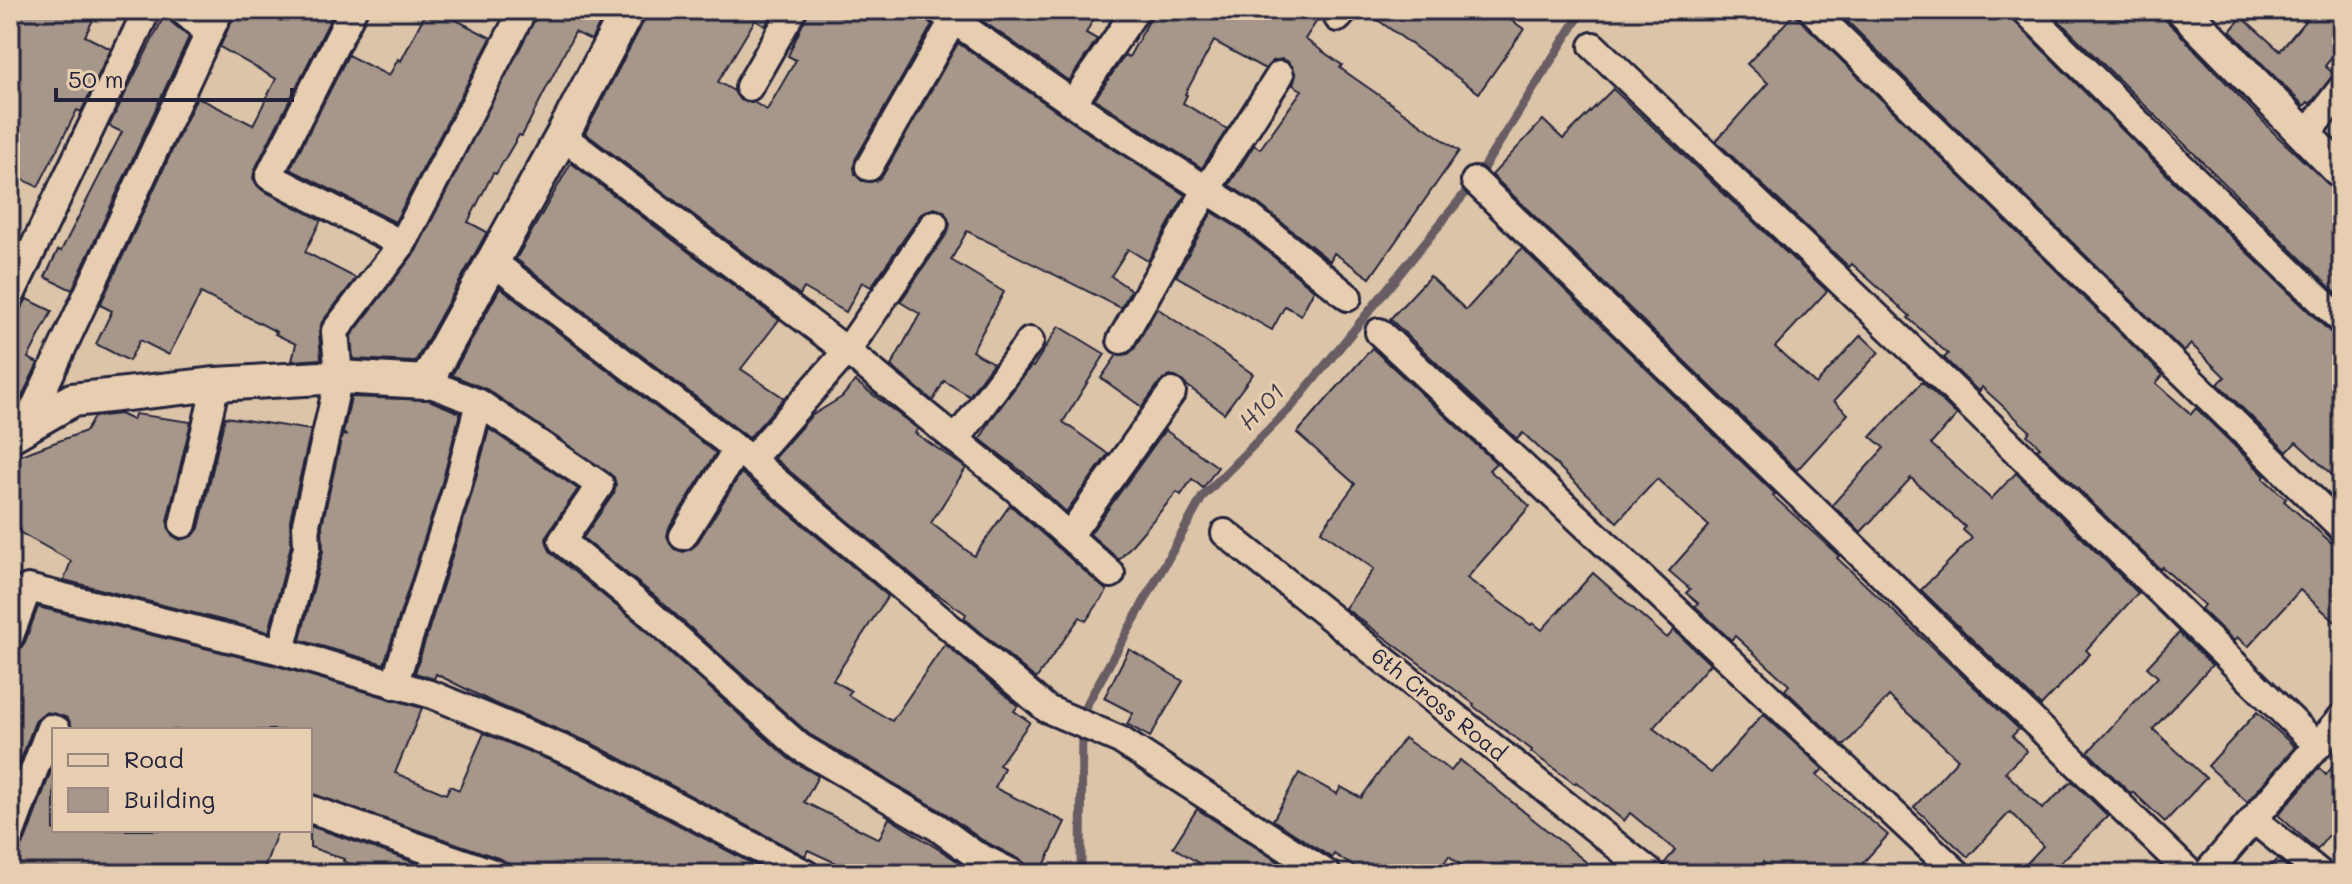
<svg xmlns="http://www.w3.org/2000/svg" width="2352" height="884" font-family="Mali,sans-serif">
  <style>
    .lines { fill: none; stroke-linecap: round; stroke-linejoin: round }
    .stream { stroke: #675d64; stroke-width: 9 }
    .building { fill: #a7978a; stroke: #22223b; stroke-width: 2 }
    .minor-casing { stroke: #22223b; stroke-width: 32 }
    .tertiary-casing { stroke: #22223b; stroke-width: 38 }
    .minor { stroke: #e8ceb0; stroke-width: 26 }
    .tertiary { stroke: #e8ceb0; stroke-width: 32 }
    .labels { text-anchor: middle; stroke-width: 6; stroke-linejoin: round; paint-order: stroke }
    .street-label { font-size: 22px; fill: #22223b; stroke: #e8ceb0 }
    .water-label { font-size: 24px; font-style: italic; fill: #44404f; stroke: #e8ceb0 }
  </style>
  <rect width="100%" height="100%" fill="#dcc4a9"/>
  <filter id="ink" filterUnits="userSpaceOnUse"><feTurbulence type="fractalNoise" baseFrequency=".0125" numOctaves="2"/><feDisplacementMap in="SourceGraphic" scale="16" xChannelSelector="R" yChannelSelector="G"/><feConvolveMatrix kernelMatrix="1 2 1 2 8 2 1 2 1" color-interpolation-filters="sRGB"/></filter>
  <g filter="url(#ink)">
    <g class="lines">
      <polyline class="stream" points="1081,874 1082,713 1203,496 1293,405 1475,181 1583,10"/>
    </g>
    <g class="building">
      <polygon points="10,10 98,10 85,36 111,49 81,112 77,110 38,187 10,173"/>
      <polygon points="163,10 166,10 171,22 189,37 72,290 45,277 58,250 61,251 122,132 109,126 163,18"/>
      <polygon points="236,10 335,10 255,169 253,178 262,190 321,220 305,252 356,278 322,322 319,332 321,359 292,361 296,344 275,334 277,332 201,293 169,355 140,340 129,361 96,344 112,311 100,305 197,97 253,125 276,79 220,47"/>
      <polygon points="427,10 437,10 491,38 395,222 290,169 348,55 389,76 398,59 401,61"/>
      <polygon points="539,10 607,10 591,40 575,32 522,136 519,135 496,174 493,173 468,222 487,232 415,362 353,359 351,336 416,251"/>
      <polygon points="647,10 775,10 765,26 755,20 718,82 734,91 740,100 753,102 767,110 796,60 788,56 809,10 923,10 925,17 932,25 855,160 855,174 862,181 876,181 883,175 958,43 1091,135 1185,195 1148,261 1128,249 1111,276 1131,290 1121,308 967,231 951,260 1004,292 972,351 993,363 969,396 944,381 933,401 891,366 920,314 900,302 948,232 950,224 944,211 934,208 921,214 871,287 862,282 846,312 804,288 800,295 585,133 645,19"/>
      <polygon points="976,10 1098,10 1086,33 1097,39 1069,81 974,15"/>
      <polygon points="1155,10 1324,10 1305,39 1342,65 1340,68 1459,151 1370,278 1334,253 1330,261 1260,205 1229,185 1254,145 1260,149 1302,90 1293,85 1296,75 1289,62 1282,59 1273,61 1265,69 1214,41 1185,94 1187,95 1183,103 1227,129 1202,168 1095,99 1125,55 1129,57"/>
      <polygon points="1364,10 1496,10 1524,29 1479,93"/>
      <polygon points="1851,10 2009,10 2014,21 2173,181 2331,333 2342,337 2342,484 2296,442 2287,452 2218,384 2225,377 2191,344 2184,352 1844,18"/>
      <polygon points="2048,10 2155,10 2176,30 2276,135 2342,197 2342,299"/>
      <polygon points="2314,10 2342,10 2342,45 2325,66 2334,74 2310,104 2308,102 2304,106 2230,31 2242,17 2280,51"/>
      <polygon points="1794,14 2163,375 2156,383 2191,414 2196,408 2265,476 2263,478 2286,499 2284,501 2342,552 2342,628 2300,590 2248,647 2237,637 2234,641 2201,609 2204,605 2162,567 2160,569 2037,449 2040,447 2027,435 2030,431 1982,387 1979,392 1944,358 1948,354 1908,318 1910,316 1852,264 1849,267 1716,141 1768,83 1747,64"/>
      <polygon points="1613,89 1827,291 1775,347 1816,384 1861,335 1879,352 1834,401 1848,414 1797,470 1492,175 1543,120 1563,139"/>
      <polygon points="571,163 779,320 741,369 784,398 749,438 516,259"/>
      <polygon points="1212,212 1241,230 1314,290 1301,315 1285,306 1272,330 1176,276"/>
      <polygon points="1522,248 1775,494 1773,496 1839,556 1837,558 2019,729 2012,736 2027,751 2005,772 2042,809 2072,781 2108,816 2049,874 2017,874 2043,846 2010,812 1968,857 1914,807 1958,759 1889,696 1844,746 1785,690 1789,685 1735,636 1731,640 1695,606 1698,603 1686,593 1690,589 1669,571 1709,526 1657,479 1617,522 1523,433 1517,439 1390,319 1430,276 1466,310"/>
      <polygon points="500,288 716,453 669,528 667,536 674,549 683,552 696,545 741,473 888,596 833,680 851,691 848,695 892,721 945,644 1018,706 1014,711 1030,722 999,765 1004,768 995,788 1065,822 1040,874 1030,874 1028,866 1021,860 982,840 945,813 809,734 656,597 583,538 614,493 616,485 614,477 488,390 452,375"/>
      <polygon points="27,299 52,311 28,358 38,363 15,411 10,414 10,313 20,310"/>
      <polygon points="1157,308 1253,374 1224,413 1174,376 1170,375 1160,382 1142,407 1101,378 1117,355 1128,354 1134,349"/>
      <polygon points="1059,326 1105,354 1063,422 1108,454 1066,512 1029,477 980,439 991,420 1031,366 1033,367"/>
      <polygon points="1372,348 1496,463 1489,470 1530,506 1467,578 1531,625 1533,623 1542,630 1593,573 1667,638 1674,630 1710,664 1653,728 1711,773 1763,714 1823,769 1817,775 1888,835 1853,874 1777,874 1763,862 1753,874 1668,874 1664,864 1675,850 1630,813 1624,821 1576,782 1575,784 1531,752 1532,750 1473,706 1474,704 1345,608 1374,569 1321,531 1355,484 1297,433"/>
      <polygon points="855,381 918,429 915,433 966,468 931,523 974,556 1010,505 1107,591 1086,621 1080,617 1036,679 964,618 966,614 928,588 774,458 811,416 842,397"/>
      <polygon points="1922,382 1957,415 1931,444 1991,499 2016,473 2138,593 2086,650 2090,654 2041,706 1921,590 1972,538 1963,530 1965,527 1911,478 1861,532 1832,505 1884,448 1871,437"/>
      <polygon points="351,397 429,400 460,413 441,487 384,664 300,640 323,551 322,525 342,435 347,436 343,433"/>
      <polygon points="120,414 133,420 135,414 191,422 167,521 172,535 180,540 194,535 199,528 225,417 311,430 290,520 291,545 269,632 64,580 71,561 10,527 10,459 86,431 94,417"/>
      <polygon points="489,429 578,489 548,533 546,540 551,553 635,621 789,759 818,776 804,802 879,839 889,818 978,874 860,874 808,850 805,856 591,743 492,702 436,674 434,679 415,673 471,496"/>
      <polygon points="1165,430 1218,467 1203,488 1192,479 1181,495 1177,492 1119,560 1090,534"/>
      <polygon points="38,607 277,666 422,708 395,773 446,794 450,786 459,790 484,733 578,772 772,874 512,874 509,864 501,859 310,793 310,730 73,730 68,718 47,712 40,716 35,722 10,789 10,652 20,649 25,642"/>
      <polygon points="2179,633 2212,665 2153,729 2206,778 2165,822 2133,792 2131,794 2088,752 2158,677 2147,667"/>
      <polygon points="1129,649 1183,681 1150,737 1127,724 1133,713 1104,698"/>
      <polygon points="2257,712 2295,747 2247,802 2208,766"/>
      <polygon points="1404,738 1451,771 1460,760 1601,874 1472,874 1449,856 1436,874 1365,874 1334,854 1332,858 1273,820 1299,773 1337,794 1341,787 1361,798"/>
      <polygon points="2342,754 2342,818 2317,850 2278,815 2319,768 2326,775"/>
      <polygon points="54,763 54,830 278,830 262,874 10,874 10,851 20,848 25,841"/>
      <polygon points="1197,809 1288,868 1285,874 1216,874 1173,847"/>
      <polygon points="310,826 448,874 373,874 343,861 344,859 310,847"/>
      <polygon points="2277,859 2296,874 2263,874"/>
    </g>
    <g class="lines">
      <g class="minor-casing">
        <g id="minor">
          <polyline points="353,10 269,176 402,244"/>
          <polyline points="939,10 1100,122 1250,217 1348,297"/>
          <polyline points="1812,10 2342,528"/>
          <polyline points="2025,10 2184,169 2342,321"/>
          <polyline points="1338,18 1345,10"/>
          <polyline points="209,33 220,10"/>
          <polyline points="1593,46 1949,385 2318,746"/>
          <polyline points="749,87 793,10"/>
          <polyline points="1073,103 1136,10"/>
          <polyline points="2306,135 2342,88"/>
          <polyline points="562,136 847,351 1015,488 1111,574"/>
          <polyline points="869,167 959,10"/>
          <polyline points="1475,181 2191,874"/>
          <polyline points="493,262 751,460 1047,709 1120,740 1327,874"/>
          <polyline points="10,297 147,10"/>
          <polyline points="1379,332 1958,874"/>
          <polyline points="1121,340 1207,189 1280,75"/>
          <polyline points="479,403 600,485 562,541 645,609 800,747 937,827 974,854 1014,874"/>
          <polyline points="26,426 209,33 182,10"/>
          <polyline points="956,440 1030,341"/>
          <polyline points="751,460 847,351 934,224"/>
          <polyline points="183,524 216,384"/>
          <polyline points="1225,533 1652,874"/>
          <polyline points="683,536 737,449"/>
          <polyline points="1069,536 1172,392"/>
          <polyline points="10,636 28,588 281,651 433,695 585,758 806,874"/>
          <polyline points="281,651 307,547 306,524 339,377 335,331 402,244 523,10"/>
          <polyline points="394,685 456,491 479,403 426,382"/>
          <polyline points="310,809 496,874"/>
          <polyline points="2254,820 2321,874"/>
          <polyline points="10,835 50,728 57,730"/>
          <polyline points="2206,874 2342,717"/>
        </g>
      </g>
      <g class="tertiary-casing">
        <g id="tertiary">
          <polyline points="2183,10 2342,173"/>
          <polyline points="10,436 72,400 216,384 339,377 426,382 562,136 628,10"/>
        </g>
      </g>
      <use href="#minor" class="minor"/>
      <use href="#tertiary" class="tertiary"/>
    </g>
  </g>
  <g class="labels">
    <g class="street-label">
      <text transform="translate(1439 704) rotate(39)" y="8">6th Cross Road</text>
    </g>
    <g class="water-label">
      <text transform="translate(1262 407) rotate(-46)" y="8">H101</text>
    </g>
  </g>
  <rect width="2352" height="884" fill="none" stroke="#e8ceb0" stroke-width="40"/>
  <rect x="20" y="20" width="2312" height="844" fill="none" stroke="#22223b" stroke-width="3" filter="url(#ink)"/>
  <rect x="52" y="728" width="260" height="104" fill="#e8ceb0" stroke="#998981" stroke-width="2"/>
  <rect x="68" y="754" width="40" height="12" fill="#e8ceb0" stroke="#998981" stroke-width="2"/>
  <text x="124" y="768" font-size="24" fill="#22223b">Road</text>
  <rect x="68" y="788" width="40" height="24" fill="#a7978a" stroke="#998981" stroke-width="2"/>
  <text x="124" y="808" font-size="24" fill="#22223b">Building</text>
  <path d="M56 88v12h236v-12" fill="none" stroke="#22223b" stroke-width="4"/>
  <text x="68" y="88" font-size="24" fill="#22223b" stroke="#e8ceb0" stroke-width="6" paint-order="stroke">50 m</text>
</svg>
